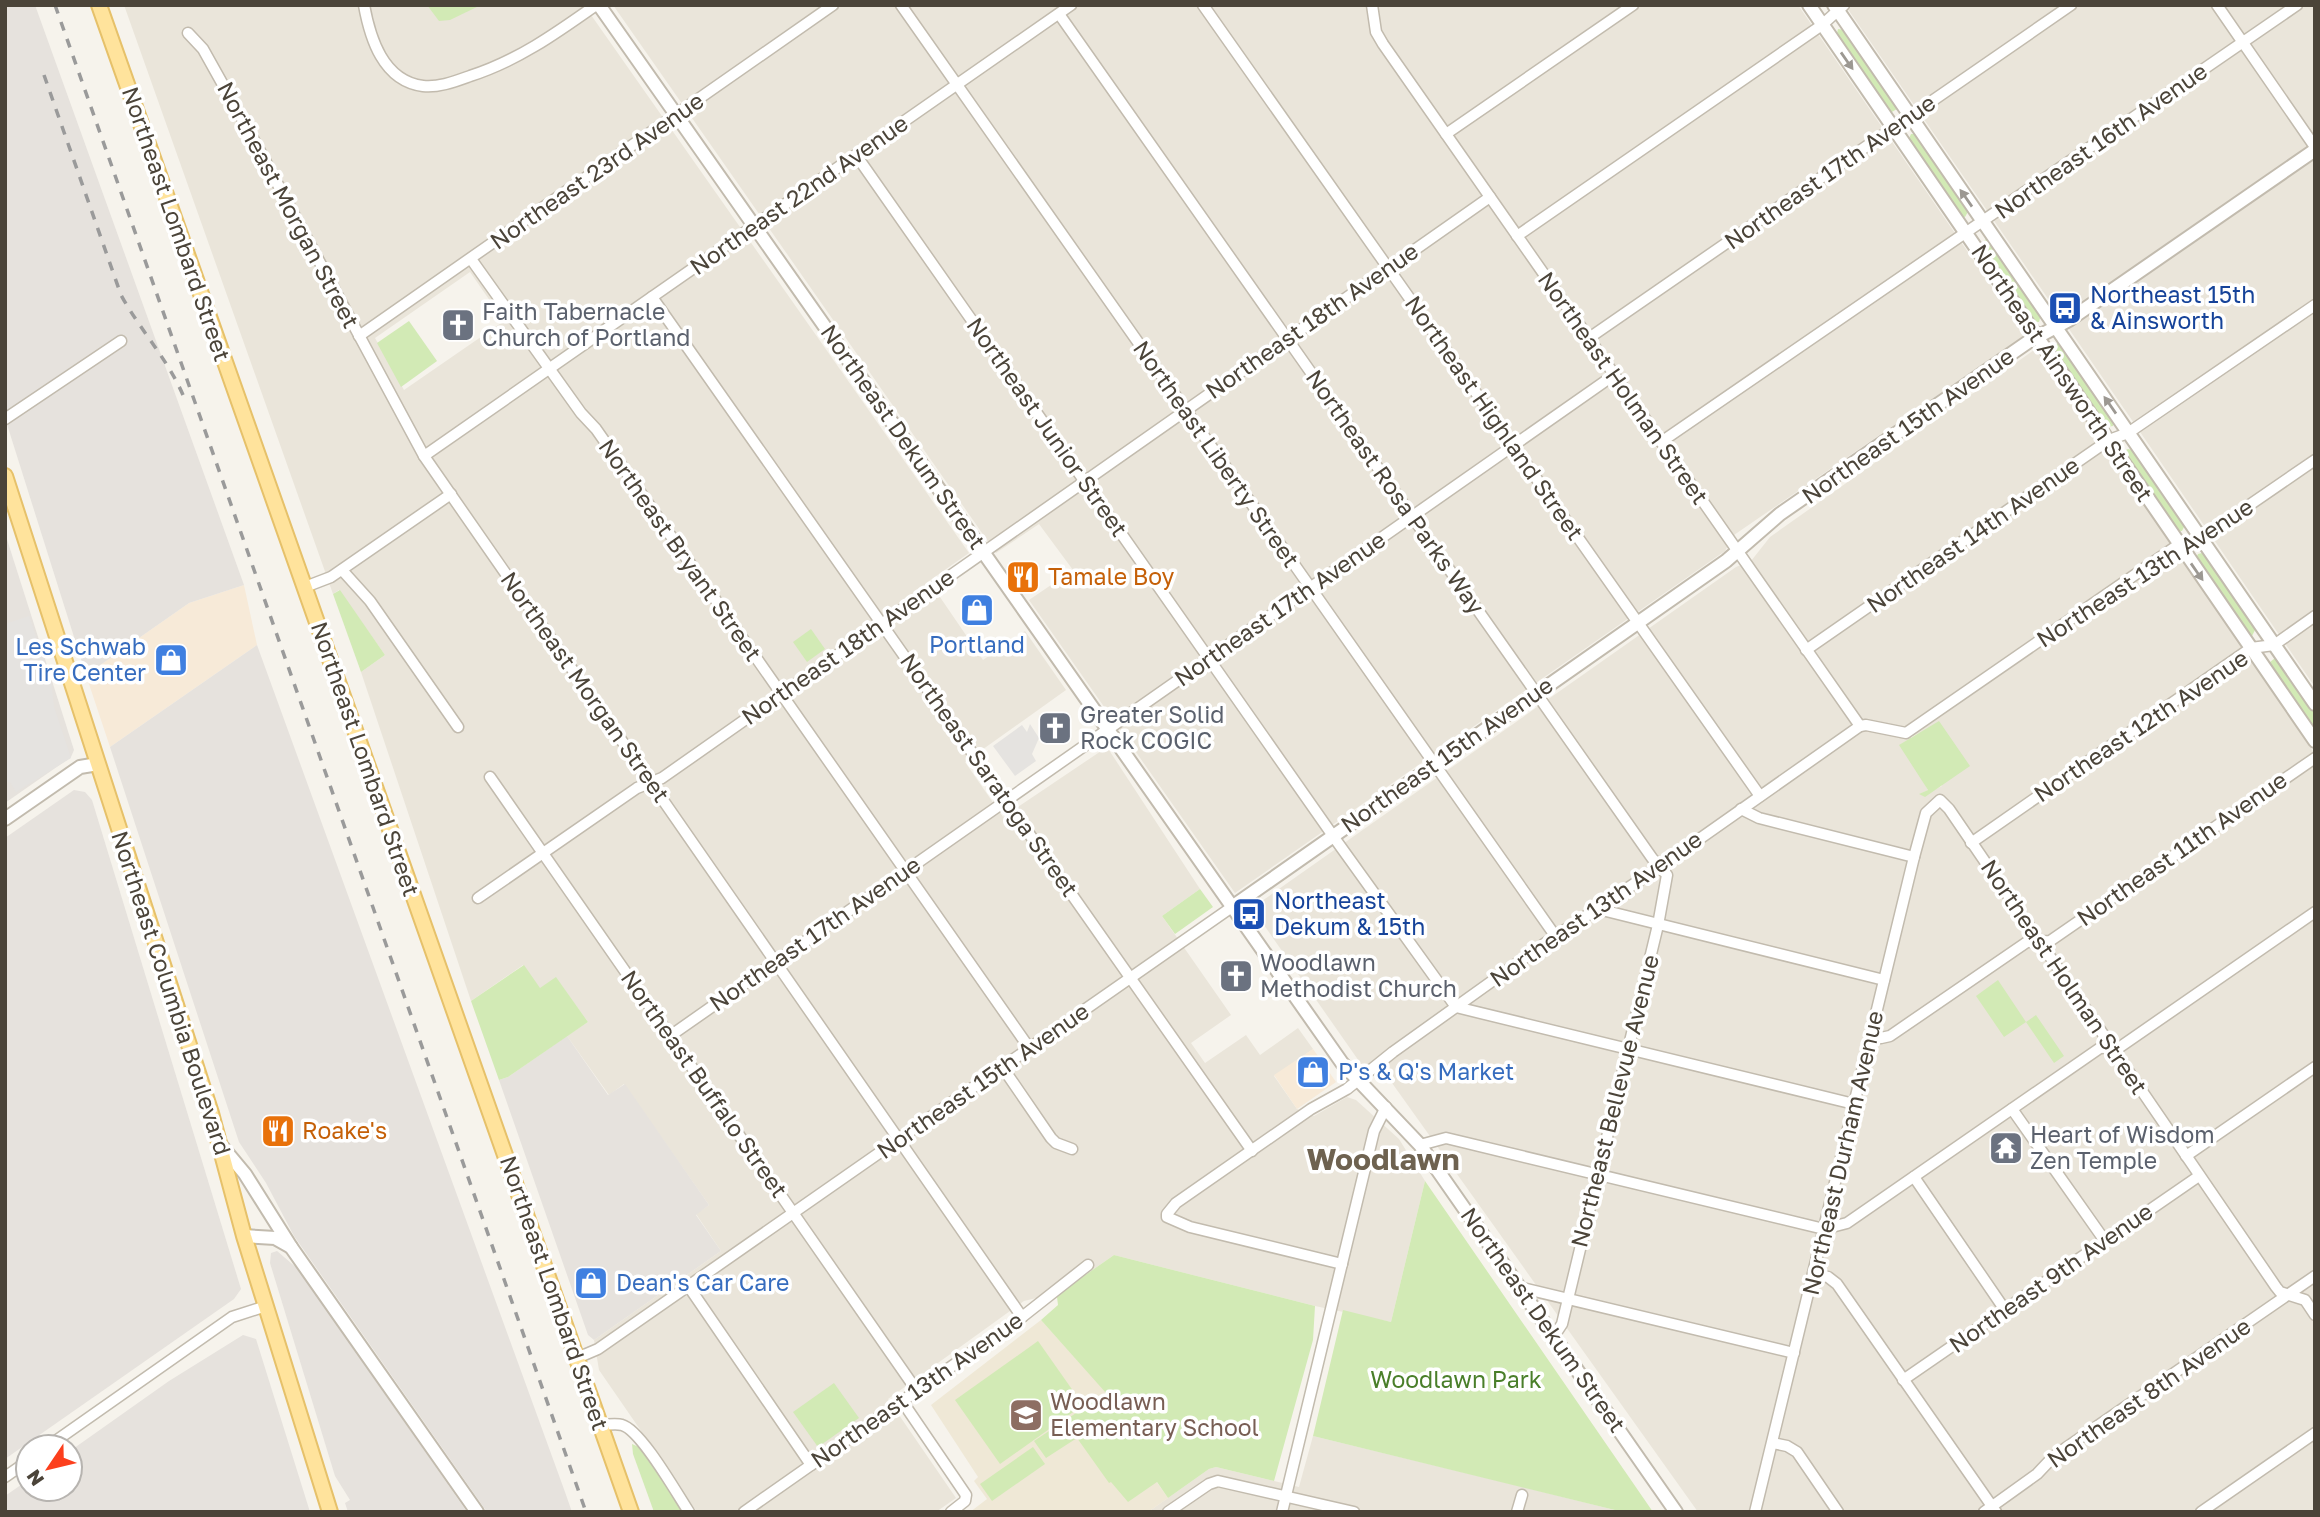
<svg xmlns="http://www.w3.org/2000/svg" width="2320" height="1517" font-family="'Golos Text',sans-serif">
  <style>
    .residential { fill: #eae5da; fill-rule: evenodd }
    .commercial { fill: #f7ead8 }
    .industrial { fill: #e6e2dd }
    .education { fill: #efe8d6 }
    .green { fill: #d2eab5 }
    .parking { fill: #e5e3e0 }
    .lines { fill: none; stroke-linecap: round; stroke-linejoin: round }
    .minor-casing { stroke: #c2bbae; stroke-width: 13 }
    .tertiary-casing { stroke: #c2bbae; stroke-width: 16 }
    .primary-casing { stroke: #e6c16a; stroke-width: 18 }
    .minor { stroke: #fff; stroke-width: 10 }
    .tertiary { stroke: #fff; stroke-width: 12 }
    .primary { stroke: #ffe39c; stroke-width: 14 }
    .rail { stroke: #9a9a9a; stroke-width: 3.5; stroke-dasharray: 9 9; stroke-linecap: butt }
    .oneway { fill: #9c9892 }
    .labels { text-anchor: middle; stroke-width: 7; stroke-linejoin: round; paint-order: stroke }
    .street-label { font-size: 23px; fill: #4b4439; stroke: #fff }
    .transit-label { font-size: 23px; fill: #164399; stroke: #fff; text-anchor: start }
    .worship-label { font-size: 23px; fill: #5b616d; stroke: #fff; text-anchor: start }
    .food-label { font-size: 23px; fill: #c56008; stroke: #fff; text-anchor: start }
    .shop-label { font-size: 23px; fill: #366cbe; stroke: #fff; text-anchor: start }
    .park-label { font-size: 23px; fill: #4a7f2a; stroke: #fff }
    .education-label { font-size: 23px; fill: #785e54; stroke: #fff; text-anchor: start }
    .district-label { font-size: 30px; font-weight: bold; fill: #6e6250; stroke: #fff }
  </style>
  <rect width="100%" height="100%" fill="#f6f3ec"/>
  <g class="residential">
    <path d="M124 5H584L969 553 929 581 983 660 1025 631 1066 690 965 762 1003 817 1107 747 1200 889 1162 916 1231 1015 1191 1043 1205 1063 1246 1035 1260 1055 1298 1028 1313 1049 1274 1076 1297 1109 1314 1116 1347 1097 1356 1100 1399 1139 1425 1181 1391 1322 1315 1306 1114 1255 1061 1292 1024 1301 888 1399 956 1498 936 1512H697L599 1370 594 1340 721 1251 696 1214 709 1205 624 1084 609 1095 567 1036 588 1022 556 978 540 989 523 965 471 1001 361 672 385 655 339 590 333 594ZM470 272 504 321 404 390 375 338Z"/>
    <polygon points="613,5 1798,5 2025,335 1734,535 1725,551 1235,893 1029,600 1073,570 1039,524 996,553"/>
    <polygon points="1845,5 2315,5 2315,687 2136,426"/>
    <path d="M2037 348 2315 754V1512H1698L1382 1069 1361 1064 1252 908 1736 567 1751 561 1770 537ZM1930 728 1942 786 1924 795 1920 794 1928 790 1918 772 1911 737Z"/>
    <polygon points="1313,1436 1511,1484 1623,1512 1148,1512 1209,1469 1216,1467 1299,1487"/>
  </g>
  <g class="commercial">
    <polygon points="244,585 257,645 110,747 86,675 189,603"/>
    <polygon points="1313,1049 1336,1082 1297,1109 1274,1075"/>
  </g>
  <g class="industrial">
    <polygon points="5,5 35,5 244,585 189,603 86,675 5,418"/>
    <polygon points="5,533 74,750 71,757 5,803"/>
    <polygon points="257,645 565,1492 572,1512 487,1512 294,1236 266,1183 239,1142 110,747"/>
    <polygon points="74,790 85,792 92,800 241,1289 234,1299 5,1459 5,838"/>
    <polygon points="567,1036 608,1095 625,1084 709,1205 696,1215 721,1251 594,1340 588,1335 499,1080 508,1077"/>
    <polygon points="277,1251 298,1269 467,1512 348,1512 345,1503 350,1500 335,1476 270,1263 271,1253"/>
    <polygon points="243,1335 256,1339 310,1512 5,1512 5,1496 28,1480 28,1489 70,1489 70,1451 169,1381"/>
  </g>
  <polygon class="education" points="1041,1320 1107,1393 1146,1467 1168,1498 1148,1512 970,1512 987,1499 974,1481 978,1477 931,1405"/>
  <g class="green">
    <polygon points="427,5 481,5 450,20 439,21"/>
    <polygon points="1838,29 1846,30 1897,105 1897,109 1890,113 1836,37"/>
    <polygon points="1911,134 1917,134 1969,210 1965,217 1959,216 1908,141"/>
    <polygon points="1986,239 1991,240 2041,315 2039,322 2033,322 1981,244"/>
    <polygon points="409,321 437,361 401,387 377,343"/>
    <polygon points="2058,343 2062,345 2114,422 2113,426 2106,427 2053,352 2053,348"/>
    <polygon points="2128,449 2132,450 2185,525 2182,531 2176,531 2123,456 2124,451"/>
    <polygon points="2202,553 2256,628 2252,636 2247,634 2196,558 2198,554"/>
    <polygon points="340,590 385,655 361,672 333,594"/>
    <polygon points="811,629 825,649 807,662 793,642"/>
    <polygon points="2275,658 2278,660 2315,713 2315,732 2269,666 2269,663"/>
    <polygon points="1939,721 1970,766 1925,797 1919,794 1928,790 1899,745"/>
    <polygon points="1200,889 1213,907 1175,934 1162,916"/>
    <polygon points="524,965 540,988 556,977 588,1022 508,1077 499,1080 471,1001"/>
    <polygon points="1998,980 2026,1022 2036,1015 2064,1056 2054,1063 2026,1022 2004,1037 1976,996"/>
    <polygon points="1425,1181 1653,1512 1623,1512 1313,1436 1343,1310 1391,1322"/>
    <polygon points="1114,1255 1315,1306 1313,1340 1274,1481 1216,1467 1209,1469 1168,1498 1157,1482 1128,1502 1111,1482 1109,1483 1077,1438 1046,1458 1034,1441 1106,1393 1041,1320 1058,1305 1057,1297 1061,1292"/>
    <polygon points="1038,1341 1083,1405 1000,1464 955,1400"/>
    <polygon points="834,1383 859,1418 818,1447 793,1412"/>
    <polygon points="632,1444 641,1448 683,1512 654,1512 633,1454"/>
    <polygon points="1033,1447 1045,1464 992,1501 980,1484"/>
  </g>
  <g class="parking">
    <polygon points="29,616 51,680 54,707 71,758 16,792 10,782 5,783 5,624"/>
    <polygon points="1030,724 1039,738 1032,754 1036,761 1015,776 993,746 1022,725 1027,732"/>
  </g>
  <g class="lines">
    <g class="minor-casing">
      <g id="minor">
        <path d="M364 5C370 38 383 81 423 86 438 88 456 81 470 76 517 61 555 34 596 5"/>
        <polyline points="901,5 1556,937"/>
        <polyline points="1203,5 1760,796"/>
        <polyline points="1372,5 1376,32 1383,44 1860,726 1866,725 1906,733 2178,545 2200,539 2315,460"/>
        <polyline points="2217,5 2315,147"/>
        <polyline points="1059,14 1652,858 1667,875 1658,925 1562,1324 1554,1336"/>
        <polyline points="188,33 203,49 255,142 424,456 1022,1317"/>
        <polyline points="1446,134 1633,5"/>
        <polyline points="856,155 1338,843 1456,1007 1854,1104"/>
        <polyline points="1517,236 1822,25 1844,5"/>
        <polyline points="471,259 581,413 596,429 1030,1049"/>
        <polyline points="652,297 1252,1151"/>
        <polyline points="359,336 833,5"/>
        <polyline points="1589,338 2071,5"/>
        <polyline points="5,419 121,341"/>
        <polyline points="1661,442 2297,5"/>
        <polyline points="424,456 1071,5"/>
        <polyline points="342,570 370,601 458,727"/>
        <polyline points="305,587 331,577 451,494"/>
        <polyline points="1806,650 2109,440 2128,433 2315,305"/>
        <polyline points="490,777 917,1391"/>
        <polyline points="1741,809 1759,818 1914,857"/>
        <polyline points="1971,843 2251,648 2274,645 2315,616"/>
        <polyline points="478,898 637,788 662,778 1490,197"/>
        <polyline points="1598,909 1884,980"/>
        <polyline points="670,1036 1614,375"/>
        <polyline points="1870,1036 1881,1038 1890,1036 2027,942 2050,941 2315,758"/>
        <polyline points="1003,1068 1051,1138 1056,1143 1072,1149"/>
        <polyline points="2012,1109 2105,1241"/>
        <polyline points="1420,1145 1446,1138 1824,1229 1847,1223 2100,1048 2120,1047 2315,912"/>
        <polyline points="2186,1156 2315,1067"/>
        <polyline points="1914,1177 2005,1310"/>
        <polyline points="1342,1264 1190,1227 1167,1217 1167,1214 1176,1203 1311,1109 1347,1089 1393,1052 1544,944 1661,866 1860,726"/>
        <polyline points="1814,1274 1828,1277 1837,1284 1996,1512"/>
        <polyline points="689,1287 811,1465"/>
        <polyline points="1522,1288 1794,1353"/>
        <polyline points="577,1358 598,1349 1232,907"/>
        <polyline points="1903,1380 2199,1176"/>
        <polyline points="902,1401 966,1495 965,1501 951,1512"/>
        <path d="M600 1425C607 1425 616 1423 622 1425 641 1430 677 1494 689 1512"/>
        <polyline points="1773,1443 1787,1446 1797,1452 1838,1512"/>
        <polyline points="47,1447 232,1317 266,1306"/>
        <polyline points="5,1477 28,1461"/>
        <polyline points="744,1512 1022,1317 1088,1265"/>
        <polyline points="1168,1512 1209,1484 1218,1481 1354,1512"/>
        <polyline points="1282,1512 1374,1131 1386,1107"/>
        <polyline points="1517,1512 1522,1495"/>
        <polyline points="1755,1512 1914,857 1926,813 1940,800 1949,809 2276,1287 2280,1292 2305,1300 2315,1315"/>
        <polyline points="1984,1512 2037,1474 2054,1456 2315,1276"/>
        <polyline points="2201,1512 2315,1433"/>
      </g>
    </g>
    <g class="tertiary-casing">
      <g id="tertiary">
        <polyline points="599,5 1342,1063 1420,1145 1676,1512"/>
        <polyline points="1809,5 2315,741"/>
        <polyline points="1834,5 2315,704"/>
        <polyline points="5,819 80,767 98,764"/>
        <polyline points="1232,907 1726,561 1780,514 2028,342 2069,320 2315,150"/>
        <polyline points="220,1144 245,1174 291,1247 477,1512"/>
        <polyline points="244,1236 275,1238 291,1247"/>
      </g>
    </g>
    <g class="primary-casing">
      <g id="primary">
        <polyline points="99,5 631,1512"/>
        <polyline points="5,476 211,1113 244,1236 330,1512"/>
      </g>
    </g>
    <use href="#minor" class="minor"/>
    <use href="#tertiary" class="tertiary"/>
    <use href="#primary" class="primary"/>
    <g class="rail">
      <polyline points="55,5 586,1512"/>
      <path d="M44 75 121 295C140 330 167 358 183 395"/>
    </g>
  </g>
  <defs><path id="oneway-solid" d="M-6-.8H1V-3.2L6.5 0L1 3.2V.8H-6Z" transform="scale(1.75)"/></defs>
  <g class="oneway">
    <use href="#oneway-solid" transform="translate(1847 61) rotate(55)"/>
    <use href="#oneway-solid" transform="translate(1966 198) rotate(-125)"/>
    <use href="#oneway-solid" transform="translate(2110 405) rotate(-125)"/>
    <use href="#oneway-solid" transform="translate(2197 572) rotate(55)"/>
  </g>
  <defs>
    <g id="bus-square" transform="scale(1.75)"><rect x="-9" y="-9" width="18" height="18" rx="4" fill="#1a4fb4" stroke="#fff"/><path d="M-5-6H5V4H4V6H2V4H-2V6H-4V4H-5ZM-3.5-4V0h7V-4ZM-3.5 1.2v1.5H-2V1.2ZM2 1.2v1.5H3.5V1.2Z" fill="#fff"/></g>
    <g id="church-square" transform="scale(1.75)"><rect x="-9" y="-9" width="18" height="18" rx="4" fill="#6b7280" stroke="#fff"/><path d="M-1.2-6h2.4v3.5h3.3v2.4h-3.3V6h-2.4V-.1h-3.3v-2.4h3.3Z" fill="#fff"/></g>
    <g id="restaurant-square" transform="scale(1.75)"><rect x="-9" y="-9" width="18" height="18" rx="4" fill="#e8710a" stroke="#fff"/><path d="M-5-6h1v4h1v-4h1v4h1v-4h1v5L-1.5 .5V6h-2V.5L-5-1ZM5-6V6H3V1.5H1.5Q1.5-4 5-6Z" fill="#fff"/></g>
    <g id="shop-square" transform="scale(1.75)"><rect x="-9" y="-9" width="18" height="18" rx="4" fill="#3f7fe0" stroke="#fff"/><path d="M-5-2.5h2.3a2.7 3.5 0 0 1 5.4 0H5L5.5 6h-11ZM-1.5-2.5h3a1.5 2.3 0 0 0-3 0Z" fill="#fff"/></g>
    <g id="temple-square" transform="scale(1.75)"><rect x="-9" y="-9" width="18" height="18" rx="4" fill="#6b7280" stroke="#fff"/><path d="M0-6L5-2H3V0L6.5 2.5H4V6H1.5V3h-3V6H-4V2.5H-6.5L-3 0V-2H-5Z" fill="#fff"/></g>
    <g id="school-square" transform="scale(1.75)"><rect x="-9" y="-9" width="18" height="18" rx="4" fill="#8d6e63" stroke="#fff"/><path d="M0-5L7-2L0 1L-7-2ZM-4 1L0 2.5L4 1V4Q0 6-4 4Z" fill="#fff"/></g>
  </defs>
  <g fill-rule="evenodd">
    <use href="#bus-square" x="2065" y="308"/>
    <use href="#church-square" x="458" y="325"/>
    <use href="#restaurant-square" x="1023" y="577"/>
    <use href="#shop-square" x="977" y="610"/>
    <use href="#shop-square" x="171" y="660"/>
    <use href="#church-square" x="1055" y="728"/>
    <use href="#bus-square" x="1249" y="914"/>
    <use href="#church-square" x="1236" y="976"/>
    <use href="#shop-square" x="1313" y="1072"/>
    <use href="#restaurant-square" x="278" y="1131"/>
    <use href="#temple-square" x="2006" y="1148"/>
    <use href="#shop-square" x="591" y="1283"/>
    <use href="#school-square" x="1026" y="1415"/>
  </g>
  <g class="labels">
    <g class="street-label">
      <text transform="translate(2101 141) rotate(-35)" y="8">Northeast 16th Avenue</text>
      <text transform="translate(597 171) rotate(-35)" y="8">Northeast 23rd Avenue</text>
      <text transform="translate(1830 172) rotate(-35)" y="8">Northeast 17th Avenue</text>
      <text transform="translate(799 195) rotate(-35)" y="8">Northeast 22nd Avenue</text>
      <text transform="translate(288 205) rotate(62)" y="8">Northeast Morgan Street</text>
      <text transform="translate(176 224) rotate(71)" y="8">Northeast Lombard Street</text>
      <text transform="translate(1312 321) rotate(-35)" y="8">Northeast 18th Avenue</text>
      <text transform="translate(2062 373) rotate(56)" y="8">Northeast Ainsworth Street</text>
      <text transform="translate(1623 388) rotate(55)" y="8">Northeast Holman Street</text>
      <text transform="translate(1494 418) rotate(55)" y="8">Northeast Highland Street</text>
      <text transform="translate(1908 426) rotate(-35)" y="8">Northeast 15th Avenue</text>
      <text transform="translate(1047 427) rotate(55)" y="8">Northeast Junior Street</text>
      <text transform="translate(903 437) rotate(55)" y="8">Northeast Dekum Street</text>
      <text transform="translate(1216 454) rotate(55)" y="8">Northeast Liberty Street</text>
      <text transform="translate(1395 492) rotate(55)" y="8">Northeast Rosa Parks Way</text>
      <text transform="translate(1973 535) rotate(-35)" y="8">Northeast 14th Avenue</text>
      <text transform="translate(680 550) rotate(55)" y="8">Northeast Bryant Street</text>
      <text transform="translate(2145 573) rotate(-33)" y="8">Northeast 13th Avenue</text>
      <text transform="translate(1280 609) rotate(-35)" y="8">Northeast 17th Avenue</text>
      <text transform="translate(848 647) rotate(-35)" y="8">Northeast 18th Avenue</text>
      <text transform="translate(585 687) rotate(55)" y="8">Northeast Morgan Street</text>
      <text transform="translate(2141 726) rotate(-34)" y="8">Northeast 12th Avenue</text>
      <text transform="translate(1447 755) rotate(-35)" y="8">Northeast 15th Avenue</text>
      <text transform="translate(365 759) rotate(71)" y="8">Northeast Lombard Street</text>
      <text transform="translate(989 775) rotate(55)" y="8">Northeast Saratoga Street</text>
      <text transform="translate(2182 849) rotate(-35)" y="8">Northeast 11th Avenue</text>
      <text transform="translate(1596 909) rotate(-35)" y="8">Northeast 13th Avenue</text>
      <text transform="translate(815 934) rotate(-35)" y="8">Northeast 17th Avenue</text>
      <text transform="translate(2064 977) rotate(56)" y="8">Northeast Holman Street</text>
      <text transform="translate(171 993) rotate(72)" y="8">Northeast Columbia Boulevard</text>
      <text transform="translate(983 1081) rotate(-35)" y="8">Northeast 15th Avenue</text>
      <text transform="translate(704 1084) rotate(55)" y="8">Northeast Buffalo Street</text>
      <text transform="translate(1615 1101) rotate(-76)" y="8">Northeast Bellevue Avenue</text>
      <text transform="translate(1843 1153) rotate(-77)" y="8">Northeast Durham Avenue</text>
      <text transform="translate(2051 1278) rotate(-35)" y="8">Northeast 9th Avenue</text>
      <text transform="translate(554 1293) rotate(71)" y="8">Northeast Lombard Street</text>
      <text transform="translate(1543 1320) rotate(55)" y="8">Northeast Dekum Street</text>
      <text transform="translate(917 1390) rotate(-35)" y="8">Northeast 13th Avenue</text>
      <text transform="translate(2149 1393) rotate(-35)" y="8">Northeast 8th Avenue</text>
    </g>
    <g class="transit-label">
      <text x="2090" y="303">Northeast 15th<tspan x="2090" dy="26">&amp; Ainsworth</tspan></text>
      <text x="1274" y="909">Northeast<tspan x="1274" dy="26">Dekum &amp; 15th</tspan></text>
    </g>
    <g class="worship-label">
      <text x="482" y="320">Faith Tabernacle<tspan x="482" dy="26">Church of Portland</tspan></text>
      <text x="1080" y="723">Greater Solid<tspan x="1080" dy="26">Rock COGIC</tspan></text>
      <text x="1260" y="971">Woodlawn<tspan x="1260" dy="26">Methodist Church</tspan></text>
      <text x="2030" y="1143">Heart of Wisdom<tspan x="2030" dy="26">Zen Temple</tspan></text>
    </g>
    <g class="food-label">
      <text x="1048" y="585">Tamale Boy</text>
      <text x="302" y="1139">Roake's</text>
    </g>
    <g class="shop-label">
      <text x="977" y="653" text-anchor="middle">Portland</text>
      <text x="146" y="655" text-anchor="end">Les Schwab<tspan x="146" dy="26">Tire Center</tspan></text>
      <text x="1338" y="1080">P's &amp; Q's Market</text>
      <text x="616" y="1291">Dean's Car Care</text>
    </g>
    <g class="park-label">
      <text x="1456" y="1388">Woodlawn Park</text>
    </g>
    <g class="education-label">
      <text x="1050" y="1410">Woodlawn<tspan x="1050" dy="26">Elementary School</tspan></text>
    </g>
    <g class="district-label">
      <text x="1383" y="1170">Woodlawn</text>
    </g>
  </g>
  <rect width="2320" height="1517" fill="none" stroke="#4b4439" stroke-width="14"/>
  <g transform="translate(49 1468) rotate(235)"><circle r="33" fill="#ffffff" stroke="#b7b4b0" stroke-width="2"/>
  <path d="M0-5L12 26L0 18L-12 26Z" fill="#fc3f1d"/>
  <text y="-10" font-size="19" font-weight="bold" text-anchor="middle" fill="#4b4439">N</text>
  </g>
</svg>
